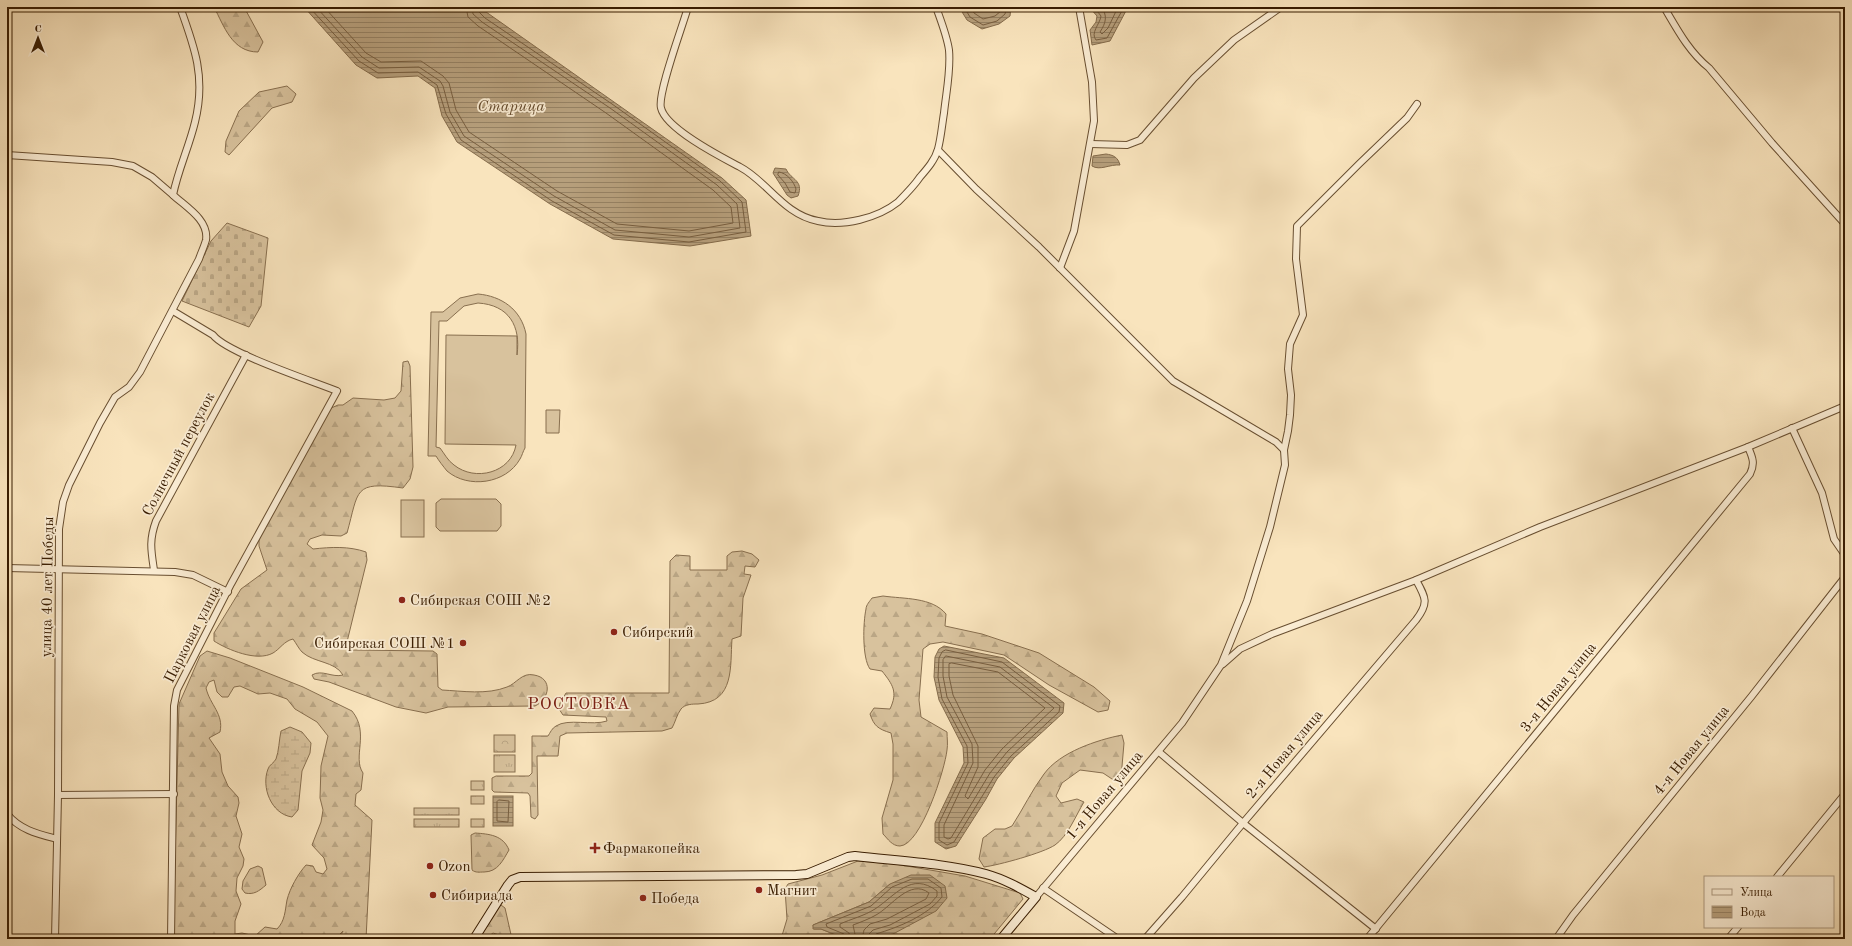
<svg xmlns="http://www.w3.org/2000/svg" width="1852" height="946" font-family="'Old Standard TT',serif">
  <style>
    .grass { fill: url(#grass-tufts); stroke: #886f4f }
    .forest { fill: url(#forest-firs); stroke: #886f4f; fill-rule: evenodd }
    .wetland { fill: url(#wetland-marsh); stroke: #886f4f }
    .cemetery { fill: url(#cemetery-stones); stroke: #886f4f }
    .park { fill: url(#park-crowns); stroke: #886f4f }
    .pitch { fill: #d8c29d; stroke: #886f4f; fill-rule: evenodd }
    .water { fill: url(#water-rules); stroke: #846b4b }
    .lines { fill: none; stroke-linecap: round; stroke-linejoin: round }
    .shore { stroke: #785e3f; stroke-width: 1 }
    .street-casing { stroke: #684e30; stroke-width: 8 }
    .secondary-casing { stroke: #381c01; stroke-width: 10 }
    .street { stroke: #fbedd4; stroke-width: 6 }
    .secondary { stroke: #fbedd4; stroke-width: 8 }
    .poi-dot { fill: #8f2418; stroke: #fbedd4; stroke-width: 1.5 }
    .labels { text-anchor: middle; stroke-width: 3.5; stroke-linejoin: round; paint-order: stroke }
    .street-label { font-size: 15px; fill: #381c01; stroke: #fbedd4 }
    .poi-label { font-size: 15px; fill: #381c01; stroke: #fbedd4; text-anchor: start }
    .water-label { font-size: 16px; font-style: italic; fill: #644a2c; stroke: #fbedd4 }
    .quarter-label { font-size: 17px; letter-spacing: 1px; fill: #7a1f14; stroke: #fbedd4 }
  </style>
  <defs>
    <pattern id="grass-tufts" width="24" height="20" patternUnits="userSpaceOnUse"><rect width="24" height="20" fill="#d8c29d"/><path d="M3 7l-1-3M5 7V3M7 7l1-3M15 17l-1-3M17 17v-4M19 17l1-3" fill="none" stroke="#baa685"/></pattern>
    <pattern id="forest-firs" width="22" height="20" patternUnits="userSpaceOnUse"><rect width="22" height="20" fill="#d8c29d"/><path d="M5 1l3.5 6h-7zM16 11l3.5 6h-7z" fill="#baa685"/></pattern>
    <pattern id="wetland-marsh" width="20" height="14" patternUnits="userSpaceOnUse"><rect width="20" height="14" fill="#d8c29d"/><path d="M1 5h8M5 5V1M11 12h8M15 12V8" fill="none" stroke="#baa685"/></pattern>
    <pattern id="cemetery-stones" width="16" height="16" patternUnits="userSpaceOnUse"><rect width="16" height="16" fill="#d8c29d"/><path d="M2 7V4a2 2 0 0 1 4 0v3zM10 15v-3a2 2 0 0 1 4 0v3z" fill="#baa685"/></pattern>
    <pattern id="park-crowns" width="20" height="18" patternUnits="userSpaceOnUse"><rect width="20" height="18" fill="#d8c29d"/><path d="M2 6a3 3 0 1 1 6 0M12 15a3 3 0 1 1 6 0" fill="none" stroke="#baa685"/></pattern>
    <pattern id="water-rules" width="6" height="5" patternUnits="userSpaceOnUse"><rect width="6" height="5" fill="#b7a07d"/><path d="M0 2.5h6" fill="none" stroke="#968264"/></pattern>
  </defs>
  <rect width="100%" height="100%" fill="#f9e4bd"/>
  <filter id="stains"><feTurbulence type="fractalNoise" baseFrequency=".005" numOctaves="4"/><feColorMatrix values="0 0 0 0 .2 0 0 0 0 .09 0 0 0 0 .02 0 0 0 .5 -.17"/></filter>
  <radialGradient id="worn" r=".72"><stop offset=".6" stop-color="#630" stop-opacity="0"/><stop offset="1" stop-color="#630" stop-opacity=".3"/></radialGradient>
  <g class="grass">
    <rect x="494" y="755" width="21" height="17"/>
    <rect x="471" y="781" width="13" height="9"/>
    <rect x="471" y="796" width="13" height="8"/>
    <rect x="414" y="808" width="45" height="7"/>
    <rect x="414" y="819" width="45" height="8"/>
    <rect x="471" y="819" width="13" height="8"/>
  </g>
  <g class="forest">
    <path d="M214 7H244L263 42 258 52C232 52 224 26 214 7Z"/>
    <polygon points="287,86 296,94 292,102 272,108 229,155 225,152 226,141 239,111 259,92"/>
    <path d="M408 361 410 366 413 467 410 479 403 488C353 481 359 490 347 533L341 536 322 535 310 539 307 544 313 549C331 547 349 546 366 552L367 560 346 646 351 650 433 651 437 654 438 687 442 690C462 691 487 695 507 687 516 684 522 672 534 675 553 678 550 699 535 706L448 707 426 713 396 707 329 682 314 679 312 675C322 669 332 678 343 675 335 661 314 663 302 652 299 649 296 643 293 639 284 641 280 649 273 653 257 662 228 650 214 641V633L241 589 267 570 259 546V537L329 409 338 405H343L353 398 384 400 395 398 401 391 403 362Z"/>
    <path d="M742 551 752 554 759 560 755 567 745 566 744 574 751 575 743 598 741 636 732 639C730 666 735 702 698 704 693 704 685 704 681 709 677 714 675 723 672 728L662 731 567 733 560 736 558 756H537L538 815 535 819 531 817 530 796 528 793 494 792 492 790V778L496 776H529L532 773V736H548C550 733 552 728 556 726 568 718 592 726 607 721L606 717 563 715 559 709 560 703 566 693H669L670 561 676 555 690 556V570H727V556L732 552Z"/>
    <path d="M883 596C904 599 932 597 946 614L945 626 982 634 1039 653 1094 687 1110 701 1108 710 1098 712 1049 685 1004 655 943 642 930 644 923 649 919 700 921 717 947 732C947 738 948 744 947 750 945 769 921 845 900 846 892 846 888 839 883 834L882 818 893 780V744L891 733C878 729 874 726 870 714L874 708 890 709C898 692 893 685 882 671L870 669C862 658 863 623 866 609 866 605 870 601 872 598Z"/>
    <path d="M207 651 230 658 303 687 352 711C370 733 352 757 363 773L361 790 356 794 355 805 372 820 366 939H339L343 931 335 939H173L179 704 200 656ZM214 680 217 692 222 697H228L234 687 240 686 258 694 270 693 287 699 295 709 317 722 328 736 321 766 320 798 323 810 321 822 312 845 324 858 327 869 323 874 316 872 313 866 306 865C298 874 290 888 287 900 285 911 285 921 277 929L265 927 255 936 242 933 235 934V921L241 904 236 891 237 878 243 866 244 859 239 847 242 834 236 816 239 803 238 797 228 786 222 772 220 754 209 738 220 732C224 714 210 705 206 688L209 682Z"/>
    <path d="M1122 735 1124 743 1121 778 1115 781 1103 773 1080 770 1062 783 1056 796 1061 803 1077 799 1084 802C1076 815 1068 836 1055 845 1043 853 999 865 984 867L979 859 983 838 995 829H1005L1012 826C1023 809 1032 790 1044 774 1060 752 1097 740 1122 735Z"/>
    <path d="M475 833C489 834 503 835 509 850 503 860 498 872 484 872 479 872 476 873 472 870L471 835Z"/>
    <polygon points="858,861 895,864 965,876 1020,893 1023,899 990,939 857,939 870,939 890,884 869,902 813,925 814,929 821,929 846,939 781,939 787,919 785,889 788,884 822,875"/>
    <path d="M258 866 262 868 266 885C259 891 254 895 245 893L242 889 243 881 250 869Z"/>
    <polygon points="501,905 505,908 512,939 493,933 485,939 478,939 498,906"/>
  </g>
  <path class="wetland" d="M290 727 302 732 311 743 310 753 302 771 298 810 292 817C271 814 261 787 268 769 269 765 274 763 276 759 279 751 279 740 281 731Z"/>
  <polygon class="cemetery" points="227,223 268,238 261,306 249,327 182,301 211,241"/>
  <rect class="park" x="494" y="735" width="21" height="17"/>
  <g class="pitch">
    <path d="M478 294C501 296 521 309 526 334L525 448C523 451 522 456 520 459 506 484 468 489 447 471 443 466 439 461 436 456H428L431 312H443L460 298ZM478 303C509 305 521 326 517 355V336L446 335 445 444 516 445C511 473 475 482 454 465 448 461 444 453 440 448L436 447 439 321H447L464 306Z"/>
    <polygon points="546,410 560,410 559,433 546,433"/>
    <polygon points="441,499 496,499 501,504 501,526 497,531 440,531 436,527 436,503"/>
    <rect x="401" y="500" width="23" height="37"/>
  </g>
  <g class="water">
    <polygon points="304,7 479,7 722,178 746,200 751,236 690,246 613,239 550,204 457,142 442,116 435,88 418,76 377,78 356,65"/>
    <polygon points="959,7 1011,7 1010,16 999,24 982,29 967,20"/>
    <polygon points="1089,7 1128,7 1110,41 1092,45 1090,30 1096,22 1097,16"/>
    <path d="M1106 154C1113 155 1118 157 1120 165 1110 164 1100 171 1092 166L1093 156Z"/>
    <path d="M775 168 786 169C791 180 804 180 798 196L791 198 787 195 773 173Z"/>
    <polygon points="944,646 1004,658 1064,703 1063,713 1014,758 997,779 986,799 956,846 946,849 935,842 935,823 964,763 963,747 939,700 934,677 935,657 939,649"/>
    <rect x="493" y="796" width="20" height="30"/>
    <polygon points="911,875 930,875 945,886 947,898 936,911 893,934 870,939 846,939 821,929 813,929 813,925 869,902 890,884"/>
  </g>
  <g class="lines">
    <g class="shore">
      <polyline points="309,7 359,61 378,73 418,72 437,85 446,114 461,140 552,201 614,235 689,242 746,232 742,202 720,181 612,104 485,18 478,11 477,7"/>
      <polyline points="316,7 362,57 379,68 419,67 440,81 443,86 450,112 464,136 554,196 615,230 689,237 740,228 737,204 717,185 610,108 482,22 473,14 472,7"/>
      <polyline points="324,7 366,53 381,62 421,61 443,76 449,83 456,110 469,132 557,191 617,224 689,231 733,223 731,207 713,190 606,113 478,26 468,17 466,7"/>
      <polyline points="964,7 970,17 983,25 997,21 1005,14 1007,7"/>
      <polyline points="970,7 974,13 983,19 995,16 1001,11 1002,7"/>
      <path d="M1094 7 1101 16C1100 24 1090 33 1096 40L1107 38 1124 7"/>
      <path d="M1101 7C1108 15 1106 23 1100 32L1102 34 1108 28 1118 7"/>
      <path d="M779 172C787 173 794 182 796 189L795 193 790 192 785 183 778 175Z"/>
      <polygon points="946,650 1002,662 1060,706 1059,712 1011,756 994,777 954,842 947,845 939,840 939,823 968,763 967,746 942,699 938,677 939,658 942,652"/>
      <polygon points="946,656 1000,667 1054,708 1007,752 990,773 951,838 948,839 944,837 944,825 973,763 972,744 947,697 943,676 943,660"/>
      <polygon points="952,663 998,672 1045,708 1002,749 985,770 968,799 965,796 978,767 978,746 953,695 949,676 949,664"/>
      <polygon points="499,800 509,801 508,822 497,821 497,802"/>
      <path d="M845 939 844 934 827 927 826 924 871 906 892 887 912 879H928L941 888 942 897C927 916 899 927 876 934L873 939"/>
      <path d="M850 939 849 933 840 927V924C851 919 864 916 875 909 895 896 911 871 937 891V896L930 904 890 925 873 930 869 934 868 939"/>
      <path d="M856 939 853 925C861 922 869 919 876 915 891 907 910 878 929 893L926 899 887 919 870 924 864 930 862 939"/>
    </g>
    <g class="street-casing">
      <g id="street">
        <path d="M688 7C683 25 657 94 661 108 666 129 721 157 740 167 767 181 784 215 818 221 843 227 878 218 898 202 906 194 914 186 920 177 927 169 935 160 938 149 941 138 942 125 944 113 946 93 951 71 949 50 947 36 941 21 936 7"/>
        <path d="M1664 7C1677 29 1689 52 1709 68L1772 143 1845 224"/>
        <polyline points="1091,144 1127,145 1140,140 1194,78 1234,40 1281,7"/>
        <polyline points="938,150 976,189 1039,247 1173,381 1276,442 1284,450 1285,465 1270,527 1247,601 1221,665 1182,723 1036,897"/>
        <polyline points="7,155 112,162 133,166 152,177 173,195"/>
        <polyline points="1060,268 1074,231 1094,121 1092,82 1079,7"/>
        <polyline points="1792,428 1822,493 1834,539 1845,555"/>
        <polyline points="1284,450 1288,431 1290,415 1291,395 1288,369 1290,344 1303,315 1296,259 1297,226 1359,164 1407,118 1417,104"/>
        <polyline points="7,568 175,572 193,575 228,592"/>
        <path d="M154 570C151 550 149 540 156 521L246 355"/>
        <polyline points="1223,664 1240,649 1272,634 1416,580 1540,527 1748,447 1845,406"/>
        <polyline points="1159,752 1243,823 1376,929"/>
        <polyline points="58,795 174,794"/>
        <path d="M7 814C20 830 38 834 57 839"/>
        <polyline points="1777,877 1845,794"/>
        <polyline points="1043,888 1118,939"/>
        <path d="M55 939 58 795 59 529 63 502 69 485 100 423 115 397 129 387 140 372 199 259C201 253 204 247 206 240 209 220 186 207 173 195 178 170 189 147 195 122 206 78 195 48 180 7"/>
        <path d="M171 939 174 706 177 690 231 584 337 391C312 381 227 353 213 335L173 311"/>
        <path d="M1145 939 1182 897 1243 823 1416 620C1429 603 1426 598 1416 580"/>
        <path d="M1367 939 1750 474C1755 464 1753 458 1748 447"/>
        <polyline points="1556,939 1573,915 1751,697 1845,577"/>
        <polyline points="1728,939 1738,927"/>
      </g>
    </g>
    <g class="secondary-casing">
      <path id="secondary" d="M474 939 508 885 512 880 520 877 796 875 807 874 848 857 855 856C898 861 944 863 986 874 1004 879 1020 888 1036 897L1001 939"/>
    </g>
    <use href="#street" class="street"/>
    <use href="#secondary" class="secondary"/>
  </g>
  <g class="poi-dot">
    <circle cx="402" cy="600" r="4"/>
    <circle cx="614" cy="632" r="4"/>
    <circle cx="463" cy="643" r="4"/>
    <path d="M593 842h4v4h4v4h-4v4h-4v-4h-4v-4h4z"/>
    <circle cx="430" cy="866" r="4"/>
    <circle cx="759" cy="890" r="4"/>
    <circle cx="433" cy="895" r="4"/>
    <circle cx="643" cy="898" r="4"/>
  </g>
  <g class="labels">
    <g class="street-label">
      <text transform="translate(178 454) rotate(-62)" y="5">Солнечный переулок</text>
      <text transform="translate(47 587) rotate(-89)" y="5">улица 40 лет Победы</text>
      <text transform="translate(192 634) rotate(-63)" y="5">Парковая улица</text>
      <text transform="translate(1558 687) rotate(-51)" y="5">3-я Новая улица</text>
      <text transform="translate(1691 750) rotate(-51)" y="5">4-я Новая улица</text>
      <text transform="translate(1284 754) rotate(-50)" y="5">2-я Новая улица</text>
      <text transform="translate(1104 795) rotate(-50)" y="5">1-я Новая улица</text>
    </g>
    <g class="poi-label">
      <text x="410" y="605">Сибирская СОШ №2</text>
      <text x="622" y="637">Сибирский</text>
      <text x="455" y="648" text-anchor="end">Сибирская СОШ №1</text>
      <text x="603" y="853">Фармакопейка</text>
      <text x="438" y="871">Ozon</text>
      <text x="767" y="895">Магнит</text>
      <text x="441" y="900">Сибириада</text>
      <text x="651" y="903">Победа</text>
    </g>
    <g class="water-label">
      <text x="511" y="111">Старица</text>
    </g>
    <g class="quarter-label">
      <text x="579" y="709">РОСТОВКА</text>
    </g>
  </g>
  <rect width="1852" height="946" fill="none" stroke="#f9e4bd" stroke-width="24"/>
  <rect x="8" y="8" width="1836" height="930" fill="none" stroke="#381c01" stroke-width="2"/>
  <rect x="12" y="12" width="1828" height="922" fill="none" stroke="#381c01"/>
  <rect x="1704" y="876" width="130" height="52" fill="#fbedd4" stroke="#ad9980"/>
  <rect x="1712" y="889" width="20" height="6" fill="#fbedd4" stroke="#ad9980"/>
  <text x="1740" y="896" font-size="12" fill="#381c01">Улица</text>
  <rect x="1712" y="906" width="20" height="12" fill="url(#water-rules)" stroke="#ad9980"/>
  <text x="1740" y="916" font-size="12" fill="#381c01">Вода</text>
  <g transform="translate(38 38)" stroke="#fbedd4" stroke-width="3" paint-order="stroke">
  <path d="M0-3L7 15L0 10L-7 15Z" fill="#381c01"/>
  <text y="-6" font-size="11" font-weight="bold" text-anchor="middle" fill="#381c01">С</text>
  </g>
  <rect width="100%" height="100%" filter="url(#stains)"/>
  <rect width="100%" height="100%" fill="url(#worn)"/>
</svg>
